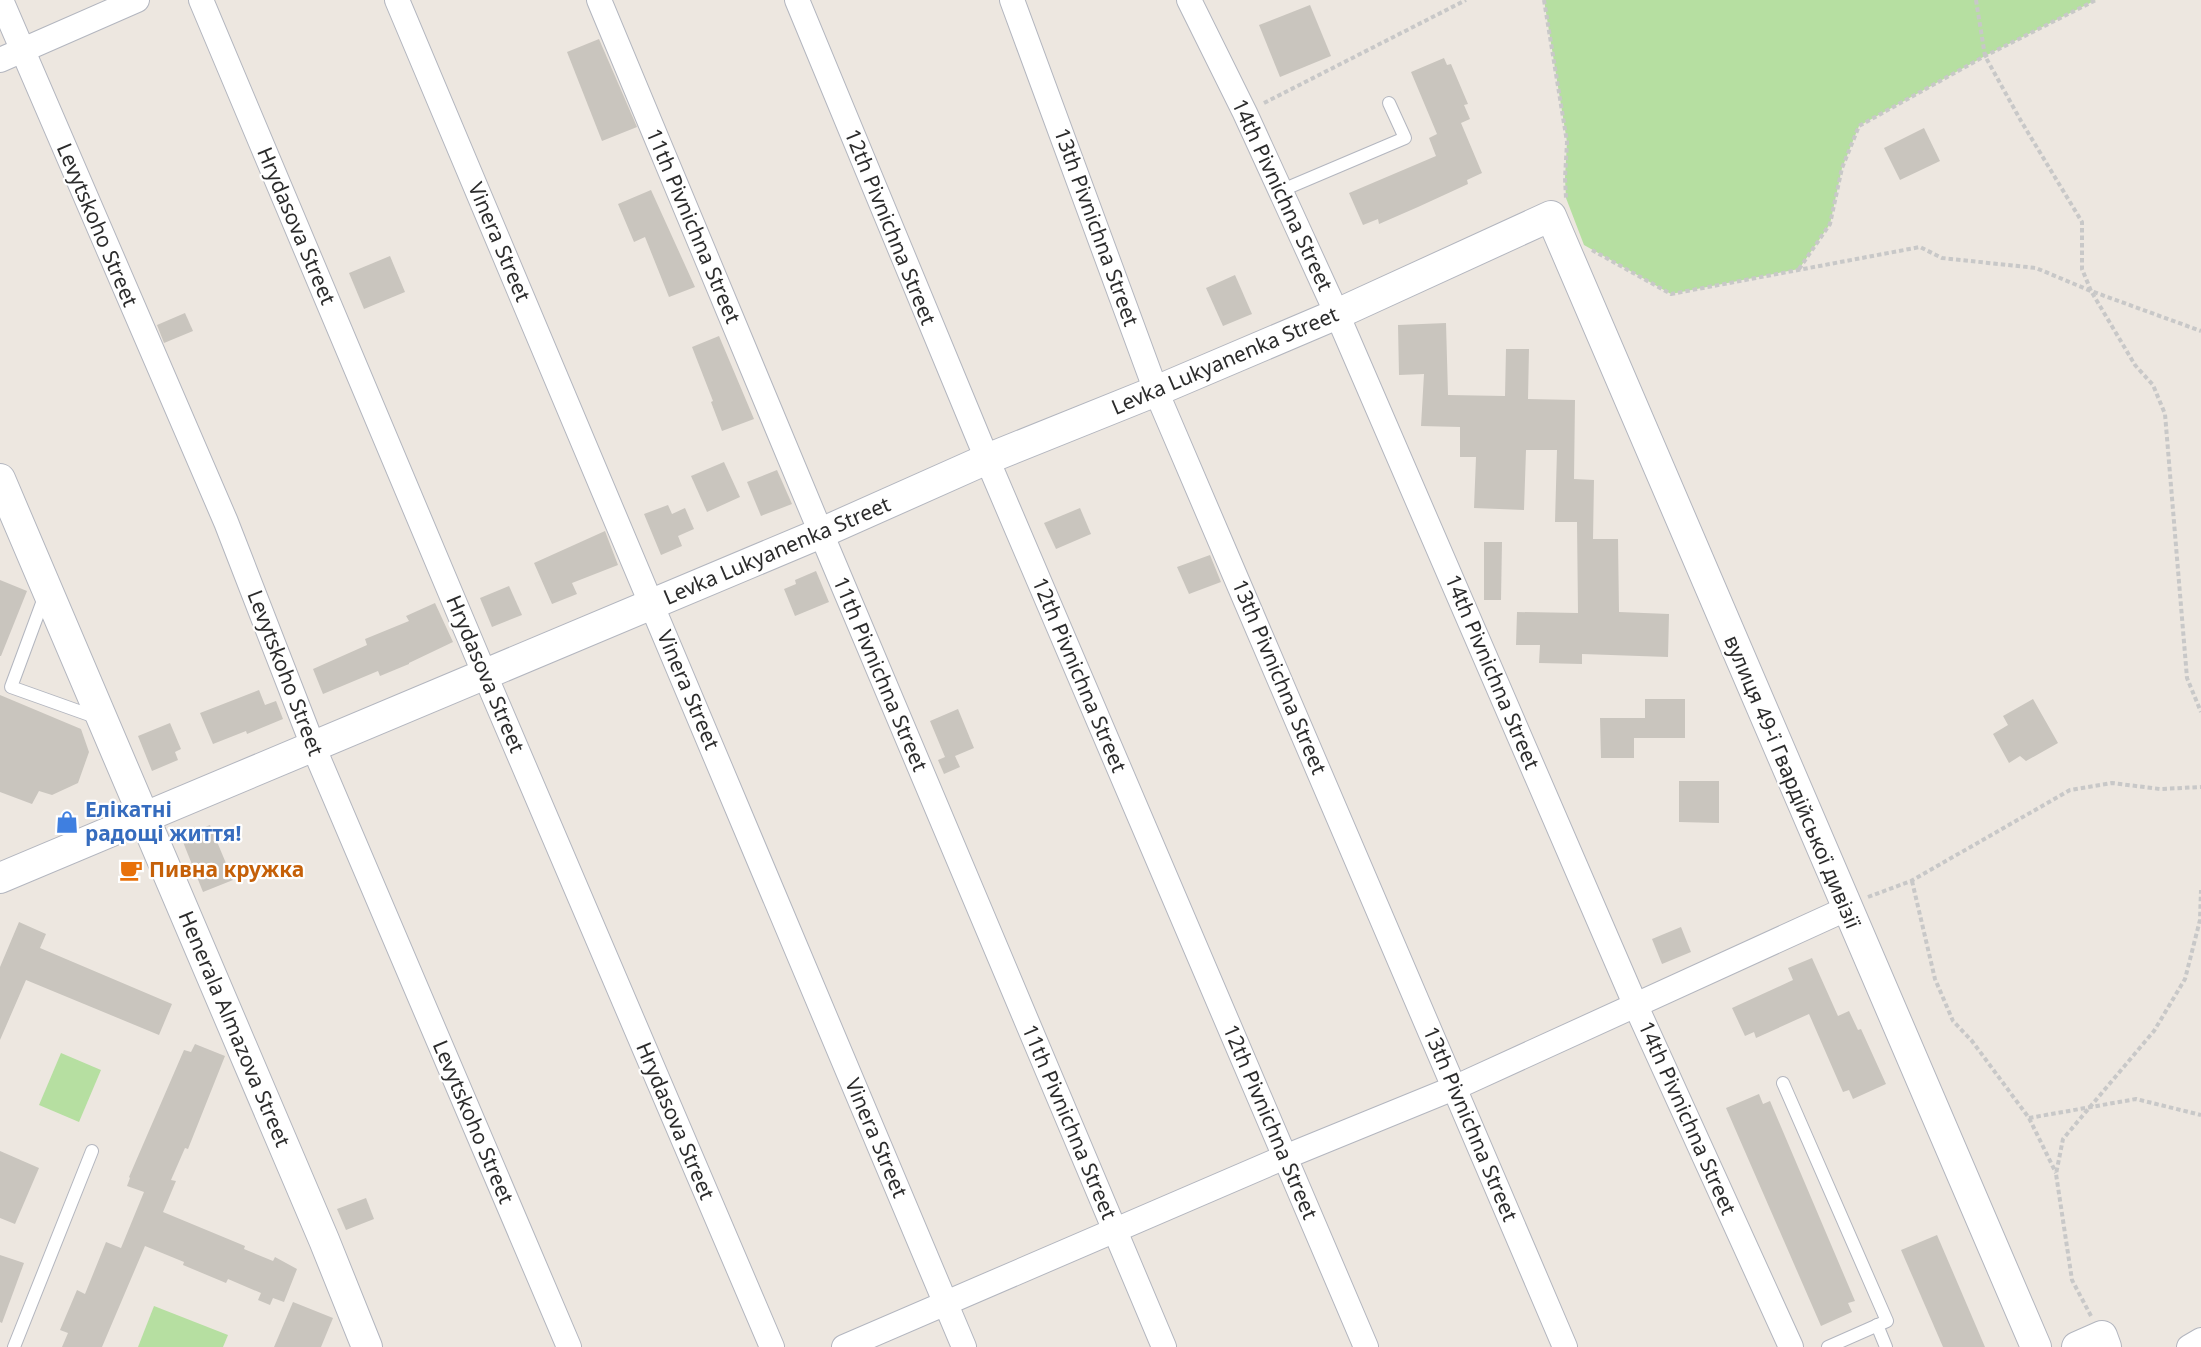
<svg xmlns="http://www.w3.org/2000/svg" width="2201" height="1347" font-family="'Noto Sans',sans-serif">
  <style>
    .green { fill: #b6dfa1 }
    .building { fill: #c9c5be }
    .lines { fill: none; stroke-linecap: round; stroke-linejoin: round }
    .service-casing { stroke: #b3b6bf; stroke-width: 14 }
    .minor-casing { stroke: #b3b6bf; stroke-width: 26 }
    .tertiary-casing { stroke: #b3b6bf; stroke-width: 32 }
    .path { stroke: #c8c8c8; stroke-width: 4; stroke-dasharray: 4.5 3; stroke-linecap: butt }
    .service { stroke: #fff; stroke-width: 12 }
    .minor { stroke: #fff; stroke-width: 24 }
    .tertiary { stroke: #fff; stroke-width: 30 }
    .labels { text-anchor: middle; stroke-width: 4.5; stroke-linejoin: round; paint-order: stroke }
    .street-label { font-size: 21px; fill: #2c2c2c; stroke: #fff }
    .shop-label { font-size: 21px; font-weight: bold; fill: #366cbe; stroke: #fff; text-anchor: start }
    .food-label { font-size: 21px; font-weight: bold; fill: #c56008; stroke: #fff; text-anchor: start }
  </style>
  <rect width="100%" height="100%" fill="#ede7e0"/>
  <g class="green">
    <polygon points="1544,0 2096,0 1985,56 1859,126 1842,168 1830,224 1799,269 1671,294 1584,245 1566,198 1565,178 1567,142"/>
    <polygon points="61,1053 101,1070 79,1122 39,1105"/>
    <polygon points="154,1306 228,1335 223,1347 138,1347"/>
  </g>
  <g class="building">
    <polygon points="1310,5 1331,56 1280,77 1259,25"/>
    <polygon points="599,39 637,127 602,141 567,52"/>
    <polygon points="1444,58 1447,65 1451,64 1468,104 1464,105 1470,119 1461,123 1482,173 1467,180 1468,184 1418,207 1379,224 1378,219 1363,225 1349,193 1436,156 1429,138 1437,134 1411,72"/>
    <polygon points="1924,128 1940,161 1900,180 1884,148"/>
    <polygon points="651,190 695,287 669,297 645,237 634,242 618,204"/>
    <polygon points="390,256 405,292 364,309 349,273"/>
    <polygon points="1235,275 1252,314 1223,326 1206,288"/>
    <polygon points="185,313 193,331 164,343 157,325"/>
    <polygon points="1446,323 1448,395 1505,396 1506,349 1529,349 1528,399 1575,400 1574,479 1594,480 1593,539 1618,539 1619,612 1669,614 1668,657 1582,654 1582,664 1539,663 1540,645 1516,645 1517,612 1578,613 1577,522 1555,522 1557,450 1526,450 1524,510 1474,508 1476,457 1460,457 1460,427 1421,426 1424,374 1399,375 1398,325"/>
    <polygon points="719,336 754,419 722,431 711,402 713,401 692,347"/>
    <polygon points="724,462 740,497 707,512 691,476"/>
    <polygon points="777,470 792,504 761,516 747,482"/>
    <polygon points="668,505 672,514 685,508 694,529 678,536 682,546 661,555 644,514"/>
    <polygon points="1080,508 1091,534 1056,549 1044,523"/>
    <polygon points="605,531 618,565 572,583 577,594 552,604 534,563"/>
    <polygon points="1484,542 1502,542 1501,600 1484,600"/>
    <polygon points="1210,555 1221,582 1189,594 1177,567"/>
    <polygon points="816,571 829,602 795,616 784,589 796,584 795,580"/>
    <polygon points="0,580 27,591 1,656 0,656"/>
    <polygon points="509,586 522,615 492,627 480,598"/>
    <polygon points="435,603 453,642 409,663 409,664 380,676 378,671 323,694 313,669 367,645 365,639 409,621 406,616"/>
    <polygon points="259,690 265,705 276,701 283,719 247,734 246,731 213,744 200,713"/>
    <polygon points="0,695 81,729 89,752 78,783 52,795 39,791 32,804 0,792"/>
    <polygon points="1645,699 1685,699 1685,738 1634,738 1634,758 1601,758 1600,718 1645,718"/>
    <polygon points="2033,699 2058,743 2026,761 2020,756 2009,763 1993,734 2008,725 2003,716"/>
    <polygon points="958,709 974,748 955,756 960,767 944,774 938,760 945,757 930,721"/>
    <polygon points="170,723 181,749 175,752 178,760 152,771 138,736"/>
    <polygon points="1679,781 1719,781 1719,823 1679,822"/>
    <polygon points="210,825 233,880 203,892 181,837"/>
    <polygon points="19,922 46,934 40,948 172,1004 159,1035 26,980 0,1040 0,967"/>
    <polygon points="1681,927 1691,952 1662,964 1652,939"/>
    <polygon points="1812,958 1838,1016 1849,1011 1858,1030 1861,1029 1886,1084 1853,1099 1849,1090 1843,1092 1809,1014 1756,1038 1754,1032 1745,1036 1732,1008 1793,980 1788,968"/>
    <polygon points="195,1044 225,1056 188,1149 185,1148 171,1180 176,1181 163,1212 245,1246 244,1249 273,1261 275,1257 297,1269 284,1302 273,1298 270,1305 258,1300 261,1293 228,1279 226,1283 183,1265 184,1262 145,1246 102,1347 62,1347 68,1333 60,1330 77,1290 85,1294 106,1242 121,1248 144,1192 127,1186 130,1178 129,1177 184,1050 191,1052"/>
    <polygon points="1759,1094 1763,1104 1770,1101 1855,1301 1848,1303 1852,1312 1821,1326 1726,1108"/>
    <polygon points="0,1151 39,1168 15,1224 0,1218"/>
    <polygon points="366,1198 374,1219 346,1230 337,1209"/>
    <polygon points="1937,1235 1985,1347 1943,1347 1901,1250"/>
    <polygon points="0,1255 24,1263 2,1323 0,1322"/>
    <polygon points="293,1302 333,1318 321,1347 274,1347"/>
  </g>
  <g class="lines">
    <g class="service-casing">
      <g id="service">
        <polyline points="1280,191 1405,138 1389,103"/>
        <polyline points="45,595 11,687 98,718"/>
        <polyline points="1783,1083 1887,1321 1828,1347"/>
        <polyline points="1877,1325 1886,1347"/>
        <polyline points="14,1347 92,1151"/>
      </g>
    </g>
    <g class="minor-casing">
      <g id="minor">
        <polyline points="1,0 226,522 313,746 569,1347"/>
        <polyline points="201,0 485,675 772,1347"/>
        <polyline points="397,0 964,1347"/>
        <polyline points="599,0 821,533 1164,1347"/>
        <polyline points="797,0 987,459 1366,1347"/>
        <polyline points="1012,0 1156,391 1565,1347"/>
        <polyline points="1189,0 1245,113 1337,314 1635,1004 1791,1347"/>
        <polyline points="0,60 137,0"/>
        <polyline points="844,1347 1285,1157 1454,1088 1846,909"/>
        <polyline points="2189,1347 2201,1340"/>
      </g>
    </g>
    <g class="tertiary-casing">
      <g id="tertiary">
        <polyline points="0,479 324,1240 367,1347"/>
        <polyline points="0,878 821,533 987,459 1156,391 1337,314 1551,216 2036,1347"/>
        <polyline points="2077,1347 2102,1336 2106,1347"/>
      </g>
    </g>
    <g class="path">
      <polyline points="1544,0 1567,142 1565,178 1566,198"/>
      <polyline points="1976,0 1985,56 2021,121 2082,222 2082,269 2091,291 2201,331"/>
      <polyline points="1264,103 1466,0"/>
      <polyline points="1592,250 1671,294 1920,247 1942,258 2036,268 2091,291 2135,365 2153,385 2165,414 2187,678 2201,712"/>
      <polyline points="1799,269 1830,224 1842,168 1859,126 1985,56 2096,0"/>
      <polyline points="1912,881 1935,979 1953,1021 1972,1041 2029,1118 2056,1173"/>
      <polyline points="1868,897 1911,881 2070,790 2112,783 2160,789 2201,787"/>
      <polyline points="2029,1118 2136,1099 2201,1115"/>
      <polyline points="2091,1316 2072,1280 2056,1174 2063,1139 2154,1031 2185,979 2200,920 2201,890"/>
    </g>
    <use href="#service" class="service"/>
    <use href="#minor" class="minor"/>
    <use href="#tertiary" class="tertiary"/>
  </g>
  <defs>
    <g id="shop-bare" transform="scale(1.8)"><path d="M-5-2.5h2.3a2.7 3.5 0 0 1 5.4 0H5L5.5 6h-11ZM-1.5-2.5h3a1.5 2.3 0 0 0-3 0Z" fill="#3f7fe0" stroke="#fff" stroke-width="2.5" paint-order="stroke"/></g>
    <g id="cafe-bare" transform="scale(1.8)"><path d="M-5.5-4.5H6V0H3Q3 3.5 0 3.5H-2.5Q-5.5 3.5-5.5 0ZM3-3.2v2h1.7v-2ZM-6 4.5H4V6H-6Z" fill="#e8710a" stroke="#fff" stroke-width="2.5" paint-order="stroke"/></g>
  </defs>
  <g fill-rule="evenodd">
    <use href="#shop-bare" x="67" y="822"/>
    <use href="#cafe-bare" x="131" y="870"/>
  </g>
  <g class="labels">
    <g class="street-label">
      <text transform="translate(1282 195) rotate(65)" y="7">14th Pivnichna Street</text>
      <text transform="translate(97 225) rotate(67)" y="7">Levytskoho Street</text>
      <text transform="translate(296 226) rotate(67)" y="7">Hrydasova Street</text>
      <text transform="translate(693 226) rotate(67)" y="7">11th Pivnichna Street</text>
      <text transform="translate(890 227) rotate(68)" y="7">12th Pivnichna Street</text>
      <text transform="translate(1096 227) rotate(70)" y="7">13th Pivnichna Street</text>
      <text transform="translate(499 242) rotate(67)" y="7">Vinera Street</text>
      <text transform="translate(1225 361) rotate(-23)" y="7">Levka Lukyanenka Street</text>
      <text transform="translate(777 551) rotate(-23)" y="7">Levka Lukyanenka Street</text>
      <text transform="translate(1492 672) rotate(67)" y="7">14th Pivnichna Street</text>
      <text transform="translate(285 673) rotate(69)" y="7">Levytskoho Street</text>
      <text transform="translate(485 674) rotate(67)" y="7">Hrydasova Street</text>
      <text transform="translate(880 674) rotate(67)" y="7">11th Pivnichna Street</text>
      <text transform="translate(1079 675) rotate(67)" y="7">12th Pivnichna Street</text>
      <text transform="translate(1279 677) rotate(67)" y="7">13th Pivnichna Street</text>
      <text transform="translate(688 690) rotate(67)" y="7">Vinera Street</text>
      <text transform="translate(1792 782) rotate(67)" y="7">вулиця 49-ї Гвардійської дивізії</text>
      <text transform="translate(234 1029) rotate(67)" y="7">Henerala Almazova Street</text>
      <text transform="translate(1687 1118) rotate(66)" y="7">14th Pivnichna Street</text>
      <text transform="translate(675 1121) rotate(67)" y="7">Hrydasova Street</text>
      <text transform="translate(473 1122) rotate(67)" y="7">Levytskoho Street</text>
      <text transform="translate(1069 1122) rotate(67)" y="7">11th Pivnichna Street</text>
      <text transform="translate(1270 1122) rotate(67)" y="7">12th Pivnichna Street</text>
      <text transform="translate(1470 1124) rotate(67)" y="7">13th Pivnichna Street</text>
      <text transform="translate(876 1138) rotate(67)" y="7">Vinera Street</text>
    </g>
    <g class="shop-label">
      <text x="85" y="817">Елікатні<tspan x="85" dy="24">радощі життя!</tspan></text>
    </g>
    <g class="food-label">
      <text x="149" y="877">Пивна кружка</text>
    </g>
  </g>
</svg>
